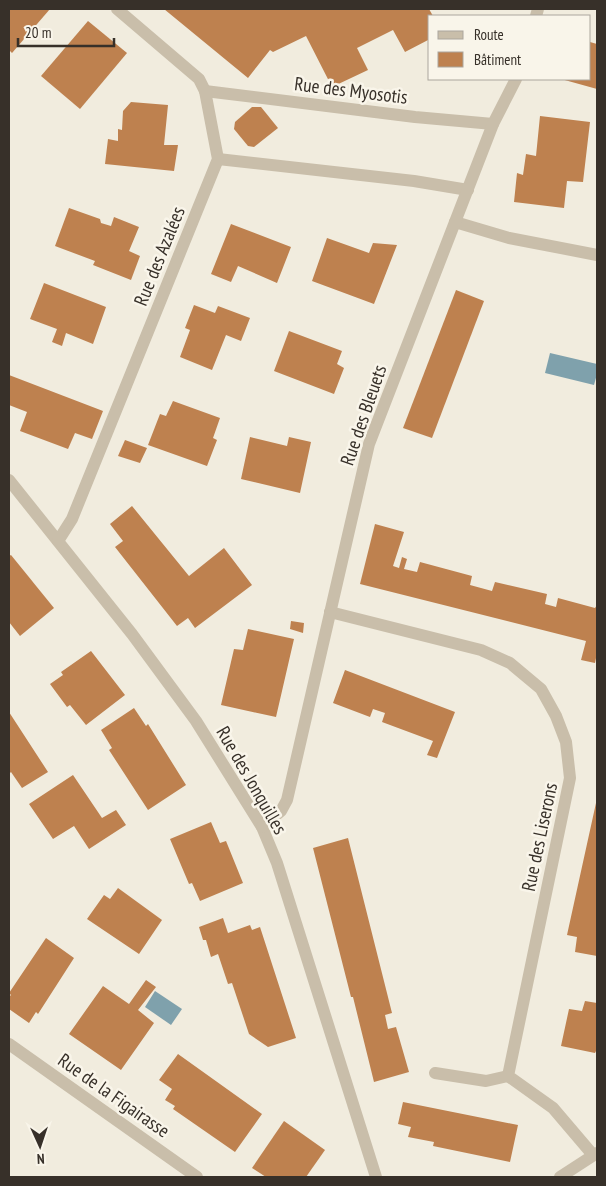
<svg xmlns="http://www.w3.org/2000/svg" width="606" height="1186" font-family="'PT Sans Narrow',sans-serif">
  <style>
    .water { fill: #7fa1ac }
    .building { fill: #be814f }
    .lines { fill: none; stroke-linecap: round; stroke-linejoin: round }
    .minor { stroke: #c9beaa; stroke-width: 12 }
    .labels { text-anchor: middle; stroke-width: 5; stroke-linejoin: round; paint-order: stroke }
    .street-label { font-size: 19px; fill: #373029; stroke: #f9f5ea }
  </style>
  <rect width="100%" height="100%" fill="#f1ecde"/>
  <g class="water">
    <polygon points="550,353 597,364 597,374 594,385 545,373"/>
    <polygon points="155,991 182,1009 171,1025 145,1007"/>
  </g>
  <g class="building">
    <polygon points="9,9 50,9 12,53 9,50"/>
    <polygon points="164,9 429,9 433,16 430,16 430,39 405,52 393,30 357,48 368,70 332,87 306,36 273,52 270,50 248,78"/>
    <polygon points="88,21 127,53 80,109 41,76"/>
    <polygon points="590,42 597,44 597,89 561,79 590,79"/>
    <polygon points="131,102 168,105 164,145 178,145 174,171 105,164 108,139 118,141 118,129 122,130 123,111"/>
    <polygon points="252,107 261,107 278,128 254,147 248,146 234,129 235,122"/>
    <polygon points="540,116 590,122 583,182 567,181 564,208 514,202 517,173 523,175 526,154 536,156"/>
    <polygon points="69,208 100,219 101,223 111,226 114,217 139,227 129,251 140,256 131,280 93,265 95,261 55,246"/>
    <polygon points="231,224 291,247 277,283 238,266 231,282 211,274"/>
    <polygon points="327,238 369,253 373,243 397,245 374,304 312,281"/>
    <polygon points="44,283 106,307 93,344 66,333 62,346 52,342 57,329 30,319"/>
    <polygon points="456,290 484,301 432,438 403,428"/>
    <polygon points="194,305 215,313 218,306 250,318 241,341 226,335 212,370 180,357 190,330 185,328"/>
    <polygon points="289,331 342,351 337,364 344,368 334,394 274,371"/>
    <polygon points="9,375 103,411 92,439 75,433 68,449 20,431 27,412 9,405"/>
    <polygon points="173,401 220,418 213,438 217,440 207,466 148,445 160,414 166,416"/>
    <polygon points="250,437 287,446 289,437 311,442 300,493 241,479"/>
    <polygon points="125,440 147,448 140,463 118,456"/>
    <polygon points="132,506 189,576 224,548 252,585 195,628 188,618 177,626 115,547 123,541 110,524"/>
    <polygon points="375,524 404,532 393,566 399,568 402,557 407,559 404,569 417,572 420,562 472,576 470,585 492,591 495,582 547,594 545,604 556,607 558,598 595,608 597,605 597,653 595,663 581,660 586,641 360,584"/>
    <polygon points="11,555 54,608 20,636 9,622 9,556"/>
    <polygon points="291,621 304,623 303,633 290,629"/>
    <polygon points="248,629 294,639 276,717 221,705 234,649 243,650"/>
    <polygon points="91,651 125,695 86,725 70,705 67,707 50,684 63,675 61,672"/>
    <polygon points="345,670 455,712 437,758 427,755 433,741 382,722 385,713 373,709 370,717 333,703"/>
    <polygon points="134,708 146,726 148,724 186,785 148,810 109,750 112,748 101,730"/>
    <polygon points="9,712 48,772 22,788 11,772 9,774"/>
    <polygon points="73,775 102,818 116,810 126,825 89,849 74,826 53,839 29,804"/>
    <polygon points="596,803 597,803 597,956 575,952 577,937 567,935"/>
    <polygon points="211,822 220,843 226,841 243,883 200,901 192,883 189,884 170,839"/>
    <polygon points="348,838 392,1013 385,1015 388,1029 396,1027 409,1072 374,1082 353,997 351,997 313,848"/>
    <polygon points="118,888 162,920 139,954 87,919 104,895 110,899"/>
    <polygon points="223,918 228,933 250,925 252,930 260,927 296,1038 268,1047 249,1034 232,983 228,984 218,954 211,957 206,940 203,940 199,927"/>
    <polygon points="46,938 74,958 38,1014 36,1012 29,1023 9,1009 9,997 11,995 9,993"/>
    <polygon points="146,980 156,987 138,1010 154,1023 121,1070 69,1034 103,986 129,1004"/>
    <polygon points="585,1001 597,1003 597,1049 595,1053 561,1046 569,1009 582,1011"/>
    <polygon points="178,1054 262,1114 235,1152 173,1109 175,1106 165,1100 172,1089 159,1080"/>
    <polygon points="403,1102 518,1125 510,1162 433,1146 434,1142 408,1137 411,1127 398,1124"/>
    <polygon points="284,1121 325,1150 306,1177 266,1177 252,1168"/>
  </g>
  <g class="lines">
    <g class="minor">
      <polyline points="536,16 538,9"/>
      <polyline points="205,91 415,117 493,124"/>
      <polyline points="218,159 414,181 468,190"/>
      <polyline points="455,222 509,238 597,255"/>
      <polyline points="9,480 132,634 196,721 262,827 277,863 376,1177"/>
      <polyline points="58,541 72,519 218,159 205,91 199,79 117,9"/>
      <polyline points="330,612 481,650 510,663 541,689 556,716 566,742 570,778 508,1076 553,1108 593,1155"/>
      <polyline points="262,827 281,811 287,800 369,444 493,124 516,79"/>
      <polyline points="9,1044 197,1177"/>
      <polyline points="435,1073 486,1081 508,1076"/>
      <polyline points="560,1177 597,1153"/>
    </g>
  </g>
  <g class="labels">
    <g class="street-label">
      <text transform="translate(351 90) rotate(7)" y="7">Rue des Myosotis</text>
      <text transform="translate(159 256) rotate(-68)" y="7">Rue des Azalées</text>
      <text transform="translate(363 415) rotate(-71)" y="7">Rue des Bleuets</text>
      <text transform="translate(252 780) rotate(60)" y="7">Rue des Jonquilles</text>
      <text transform="translate(539 837) rotate(-78)" y="7">Rue des Liserons</text>
      <text transform="translate(114 1095) rotate(35)" y="7">Rue de la Figairasse</text>
    </g>
  </g>
  <rect width="606" height="1186" fill="none" stroke="#373029" stroke-width="20"/>
  <rect x="428" y="15" width="162" height="65" fill="#f9f5ea" stroke="#aba69d"/>
  <rect x="438" y="31" width="25" height="8" fill="#c9beaa" stroke="#aba69d"/>
  <text x="474" y="40" font-size="15" fill="#373029">Route</text>
  <rect x="438" y="52" width="25" height="15" fill="#be814f" stroke="#aba69d"/>
  <text x="474" y="65" font-size="15" fill="#373029">Bâtiment</text>
  <g transform="translate(40 1146) rotate(177)" stroke="#f9f5ea" stroke-width="4" paint-order="stroke">
  <path d="M0-4L9 19L0 12L-9 19Z" fill="#373029"/>
  <text y="-8" font-size="14" font-weight="bold" text-anchor="middle" fill="#373029">N</text>
  </g>
  <path d="M18 38v8h96v-8" fill="none" stroke="#373029" stroke-width="2.5"/>
  <text x="25" y="38" font-size="15" fill="#373029" stroke="#f9f5ea" stroke-width="4" paint-order="stroke">20 m</text>
</svg>
